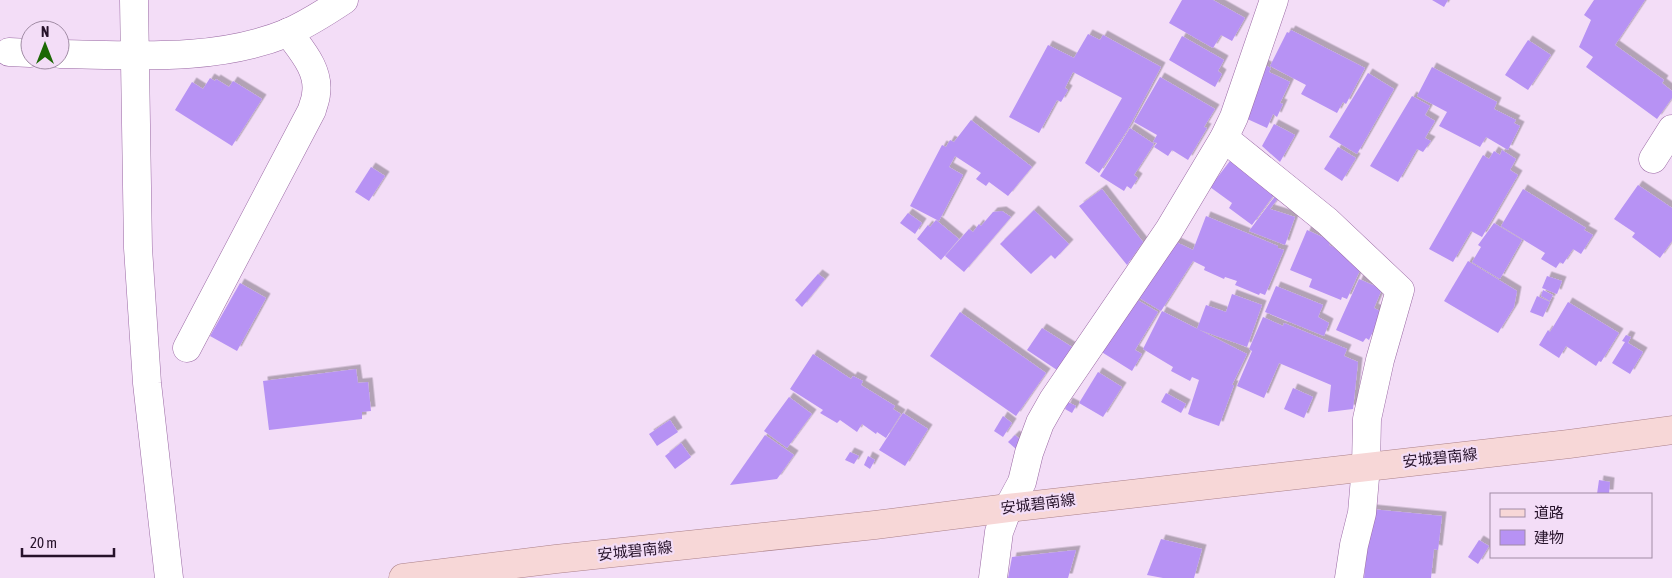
<svg xmlns="http://www.w3.org/2000/svg" width="1672" height="578" font-family="'Asap Condensed','Noto Sans JP',sans-serif">
  <style>
    .building { fill: #b792f4; filter: url(#shadow) }
    .lines { fill: none; stroke-linecap: round; stroke-linejoin: round }
    .minor-casing { stroke: #9a69a4; stroke-width: 29 }
    .major-casing { stroke: #ab8189; stroke-width: 29 }
    .minor { stroke: #fff; stroke-width: 28 }
    .major { stroke: #f7d7d7; stroke-width: 28 }
    .labels { text-anchor: middle; stroke-width: 4.5; stroke-linejoin: round; paint-order: stroke }
    .street-label { font-size: 15px; fill: #26122a; stroke: #f3ddf7 }
  </style>
  <defs>
    <filter id="shadow"><feDropShadow dx="4.5" dy="-4.5" stdDeviation="0" flood-color="#0004"/></filter>
  </defs>
  <rect width="100%" height="100%" fill="#f3ddf7"/>
  <g class="building">
    <polygon points="1182,0 1213,0 1245,18 1232,41 1221,35 1213,48 1169,23"/>
    <polygon points="1432,0 1448,0 1444,7"/>
    <polygon points="1594,0 1645,0 1615,45 1664,80 1662,83 1672,91 1672,98 1657,119 1586,67 1593,57 1579,47 1591,20 1584,15"/>
    <polygon points="1291,30 1365,68 1346,104 1343,102 1337,113 1301,94 1306,85 1270,66 1287,32 1289,33"/>
    <polygon points="1088,34 1100,40 1103,35 1161,67 1128,129 1099,173 1085,163 1122,98 1073,72 1065,88 1068,90 1061,102 1057,100 1039,133 1009,117 1048,45 1074,58"/>
    <polygon points="1182,36 1224,60 1218,71 1222,74 1215,87 1169,60"/>
    <polygon points="1528,40 1551,55 1528,90 1505,75"/>
    <polygon points="1263,64 1271,68 1269,72 1290,82 1280,103 1283,104 1277,117 1273,114 1267,128 1243,117"/>
    <polygon points="1432,67 1497,102 1494,109 1516,120 1514,123 1520,126 1508,150 1486,137 1480,147 1439,126 1447,112 1417,96"/>
    <polygon points="1368,73 1394,89 1357,154 1329,137"/>
    <polygon points="1160,77 1215,109 1204,127 1207,128 1188,160 1172,150 1168,156 1154,147 1157,143 1153,142 1157,135 1134,122"/>
    <polygon points="210,78 215,81 216,79 229,87 233,81 262,99 232,146 175,110 192,82 203,89"/>
    <polygon points="1412,96 1430,106 1425,115 1435,121 1425,138 1431,141 1423,152 1417,149 1398,182 1370,166"/>
    <polygon points="971,120 1032,167 1008,196 989,182 986,186 976,179 981,173 955,156 949,167 963,175 939,221 910,206 942,145 946,147 950,140 954,142"/>
    <polygon points="1274,124 1295,135 1280,162 1262,146"/>
    <polygon points="1130,128 1154,144 1134,175 1138,178 1131,189 1127,186 1124,191 1100,176"/>
    <polygon points="1338,147 1356,158 1342,181 1324,169"/>
    <polygon points="1502,150 1516,159 1510,170 1518,175 1482,237 1471,231 1453,262 1429,249 1483,155 1489,159 1494,151 1500,155"/>
    <polygon points="1233,157 1278,189 1252,225 1229,208 1232,203 1210,187"/>
    <polygon points="371,167 385,176 369,201 355,192"/>
    <polygon points="1638,185 1672,208 1672,241 1660,258 1632,237 1635,233 1614,219"/>
    <polygon points="1102,189 1143,242 1127,265 1079,206"/>
    <polygon points="1523,189 1586,228 1584,230 1593,235 1581,254 1573,249 1563,264 1560,262 1556,268 1541,259 1545,253 1501,226"/>
    <polygon points="1279,191 1282,193 1270,209 1295,217 1285,245 1249,231"/>
    <polygon points="1034,210 1069,244 1055,259 1051,255 1031,274 1000,244"/>
    <polygon points="1002,211 1011,217 964,272 945,256 969,229 973,232 979,224 981,226 993,212"/>
    <polygon points="908,213 922,223 915,234 900,223"/>
    <polygon points="1206,216 1278,246 1278,248 1284,250 1265,295 1260,293 1259,295 1235,285 1237,281 1225,277 1224,279 1204,270 1205,267 1193,261 1161,311 1136,296 1174,241 1193,250"/>
    <polygon points="936,220 959,239 941,260 917,239 928,225 930,227"/>
    <polygon points="1494,223 1522,240 1500,279 1472,262 1481,247 1478,245"/>
    <polygon points="1307,230 1331,241 1329,245 1352,256 1349,262 1361,268 1347,299 1342,297 1341,300 1309,287 1312,279 1290,270"/>
    <polygon points="1468,261 1517,291 1514,307 1498,333 1444,301"/>
    <polygon points="818,274 825,279 802,307 795,300"/>
    <polygon points="1547,276 1562,281 1557,294 1542,288"/>
    <polygon points="1359,279 1382,289 1374,308 1382,312 1369,340 1366,338 1363,342 1336,330"/>
    <polygon points="240,283 266,298 237,351 210,336"/>
    <polygon points="1276,286 1323,305 1318,317 1329,323 1324,336 1265,312"/>
    <polygon points="1543,290 1553,295 1550,301 1541,296"/>
    <polygon points="1232,294 1262,305 1247,347 1197,329 1206,305 1226,312"/>
    <polygon points="1537,296 1550,302 1543,317 1530,312"/>
    <polygon points="1134,298 1158,312 1135,350 1142,354 1132,371 1100,351"/>
    <polygon points="1568,302 1619,333 1601,362 1599,361 1596,366 1566,346 1559,358 1539,345 1548,330 1550,332"/>
    <polygon points="1162,311 1247,354 1232,385 1234,385 1219,426 1194,417 1188,414 1199,380 1192,377 1190,381 1171,371 1173,367 1143,349"/>
    <polygon points="960,312 1046,373 1016,416 930,356"/>
    <polygon points="1263,317 1283,326 1284,323 1347,349 1344,356 1358,362 1353,409 1328,412 1331,385 1279,363 1264,398 1237,386 1252,351 1249,349"/>
    <polygon points="1042,328 1072,347 1057,370 1027,350"/>
    <polygon points="1626,335 1631,337 1628,343 1643,352 1630,374 1612,363 1625,342 1622,341"/>
    <polygon points="813,354 851,379 853,376 863,381 861,385 895,406 893,409 901,414 886,438 877,432 876,434 862,424 857,432 840,420 837,423 820,413 823,410 790,389"/>
    <polygon points="356,369 358,383 368,382 371,411 362,412 362,419 269,430 263,381"/>
    <polygon points="1098,372 1122,387 1103,417 1079,403"/>
    <polygon points="1293,388 1313,397 1304,418 1284,409"/>
    <polygon points="1166,393 1186,404 1181,413 1161,402"/>
    <polygon points="789,397 812,414 787,448 764,431"/>
    <polygon points="1068,402 1076,406 1072,413 1065,409"/>
    <polygon points="903,413 928,429 905,466 879,450"/>
    <polygon points="1003,416 1012,423 1003,437 994,431"/>
    <polygon points="670,420 678,432 657,446 649,434"/>
    <polygon points="765,435 794,455 777,479 730,485"/>
    <polygon points="1015,435 1022,441 1016,449 1008,442"/>
    <polygon points="681,443 691,457 675,469 665,456"/>
    <polygon points="850,452 859,456 854,464 845,460"/>
    <polygon points="868,456 875,460 870,469 864,465"/>
    <polygon points="1599,480 1610,482 1609,494 1597,494"/>
    <polygon points="1371,509 1442,516 1438,550 1434,549 1431,578 1364,578"/>
    <polygon points="1161,539 1202,549 1194,578 1163,578 1147,575"/>
    <polygon points="1479,540 1489,546 1478,564 1468,557"/>
    <polygon points="1076,550 1068,578 1008,578 1012,557"/>
  </g>
  <g class="lines">
    <g class="minor-casing">
      <g id="minor">
        <polyline points="134,0 138,248 147,383 169,578"/>
        <polyline points="9,52 30,53"/>
        <path d="M60 54C136 55 215 62 287 33 307 24 326 12 344 0"/>
        <polyline points="1224,138 1327,221 1400,290 1380,360 1367,419 1366,466 1362,513 1354,545 1349,578"/>
        <polyline points="1653,159 1672,129"/>
        <path d="M187 348 312 110C313 105 316 99 316 94 320 70 301 50 288 32"/>
        <polyline points="993,578 999,532 1008,508 1022,482 1029,453 1040,423 1053,400 1169,230 1224,138 1234,117 1274,0"/>
      </g>
    </g>
    <g class="major-casing">
      <polyline id="major" points="403,578 556,559 875,525 1008,508 1569,444 1672,430"/>
    </g>
    <use href="#minor" class="minor"/>
    <use href="#major" class="major"/>
  </g>
  <g class="labels">
    <g class="street-label">
      <text transform="translate(1440 458) rotate(-6)" y="5">安城碧南線</text>
      <text transform="translate(1038 504) rotate(-7)" y="5">安城碧南線</text>
      <text transform="translate(635 551) rotate(-6)" y="5">安城碧南線</text>
    </g>
  </g>
  <rect x="1490" y="493" width="162" height="65" fill="#f3ddf7" stroke="#a18ca5"/>
  <rect x="1500" y="509" width="25" height="8" fill="#f7d7d7" stroke="#a18ca5"/>
  <text x="1534" y="518" font-size="15" fill="#26122a">道路</text>
  <rect x="1500" y="530" width="25" height="15" fill="#b792f4" stroke="#a18ca5"/>
  <text x="1534" y="543" font-size="15" fill="#26122a">建物</text>
  <g transform="translate(45 45)"><circle r="24" fill="#f3ddf7" stroke="#a18ca5"/>
  <path d="M0-4L9 19L0 12L-9 19Z" fill="#1c6805"/>
  <text y="-8" font-size="14" font-weight="bold" text-anchor="middle" fill="#26122a">N</text>
  </g>
  <path d="M22 548v8h92v-8" fill="none" stroke="#26122a" stroke-width="2.5"/>
  <text x="30" y="548" font-size="15" fill="#26122a" stroke="#f3ddf7" stroke-width="4" paint-order="stroke">20 m</text>
</svg>
